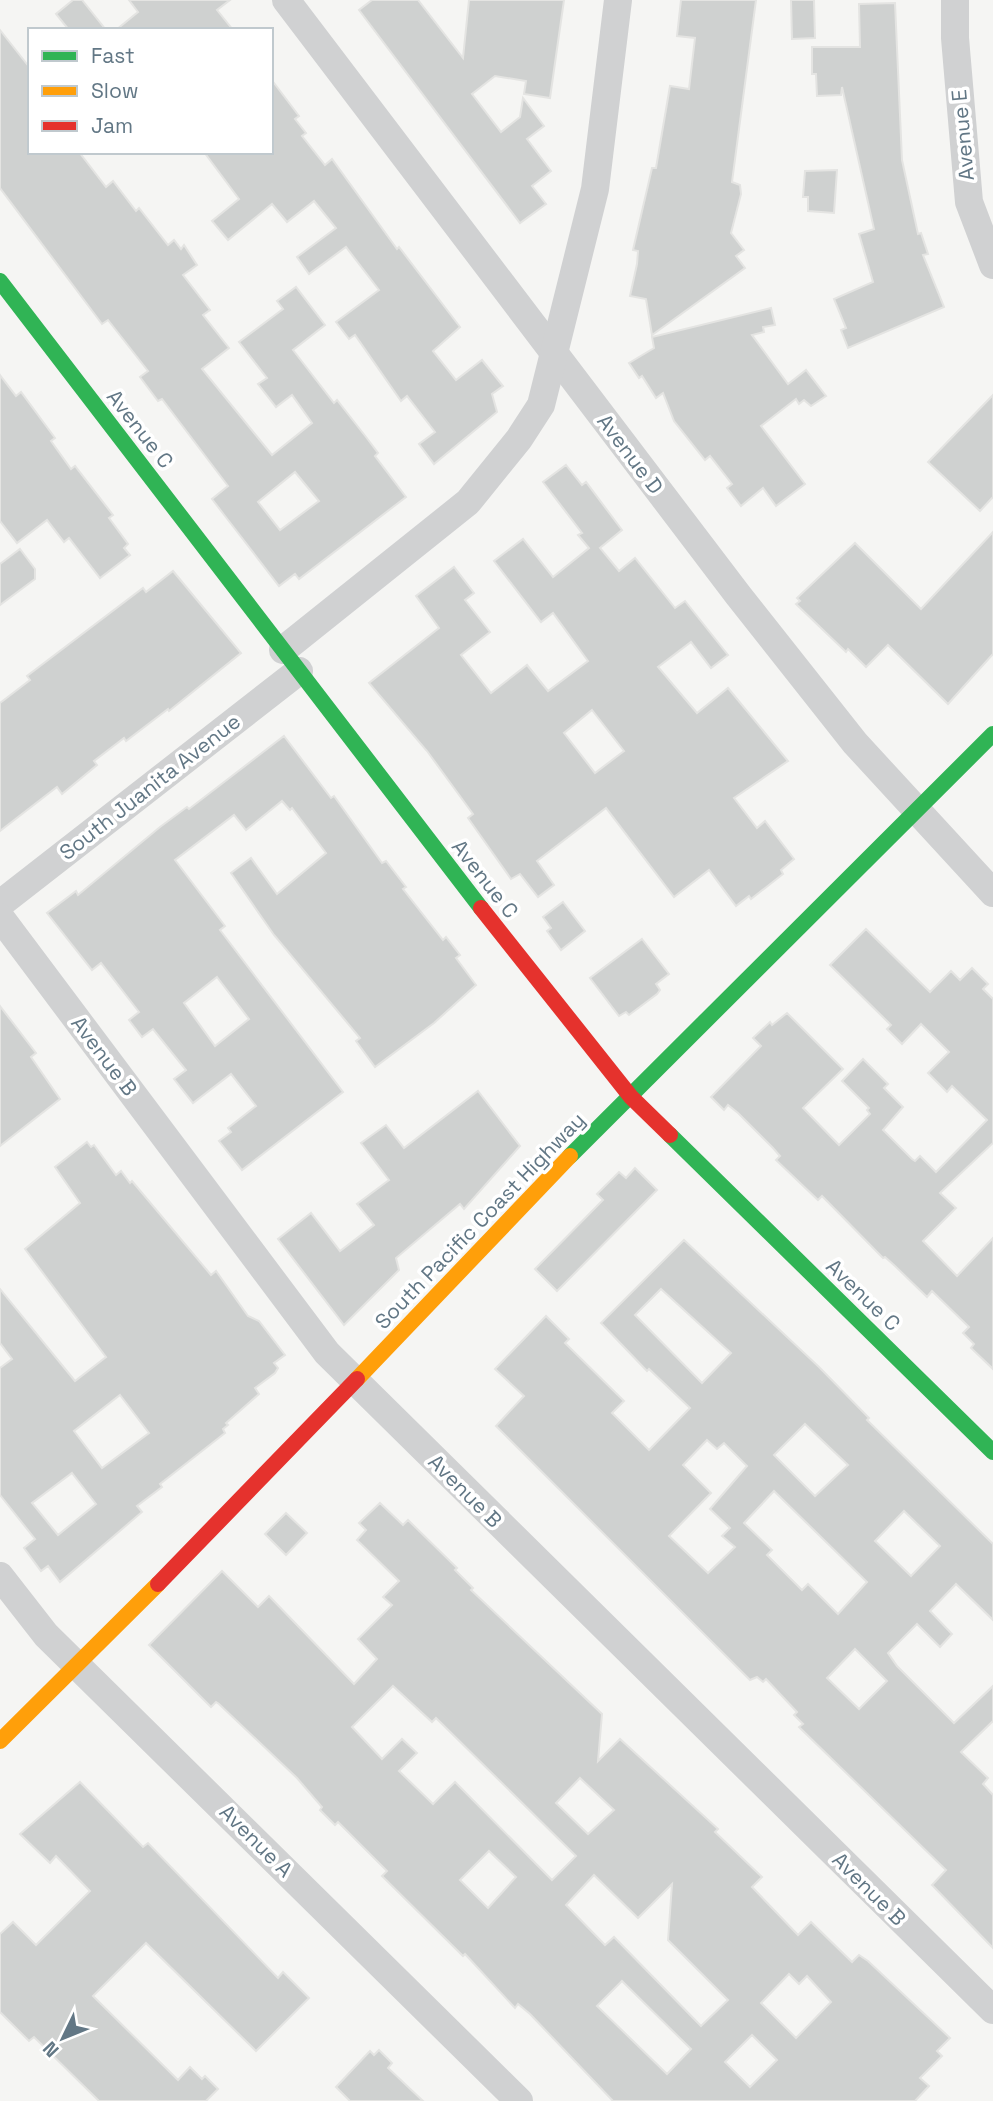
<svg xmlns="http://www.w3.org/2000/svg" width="993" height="2101" font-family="'Space Grotesk',sans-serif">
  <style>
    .building { fill: #cfd1d0; stroke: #e4e4e2; stroke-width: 2; fill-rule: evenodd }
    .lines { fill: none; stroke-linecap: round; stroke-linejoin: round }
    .street { stroke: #d0d1d2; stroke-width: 28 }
    .fast { stroke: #30b455; stroke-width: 16 }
    .slow { stroke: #ff9f0a; stroke-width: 16 }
    .jam { stroke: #e5322d; stroke-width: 16 }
    .labels { text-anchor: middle; stroke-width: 7; stroke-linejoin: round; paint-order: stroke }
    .street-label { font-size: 21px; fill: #627785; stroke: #fff }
  </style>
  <rect width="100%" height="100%" fill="#f5f5f3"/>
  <g class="building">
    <polygon points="73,0 82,0 106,30 69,30 56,14"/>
    <polygon points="129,0 230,0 217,10 233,30 116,30 138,12"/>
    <polygon points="372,0 418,0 463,58 469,0 564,0 550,98 524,94 526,81 495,76 472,94 501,132 520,117 523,98 544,126 527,139 551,171 532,186 546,204 520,223 359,10"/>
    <polygon points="681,0 756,0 732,182 740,185 741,194 731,233 744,250 736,256 745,268 652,335 646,299 630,296 637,264 638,251 633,250 652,168 656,168 670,86 689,89 695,38 677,36"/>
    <polygon points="791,0 814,0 815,38 792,39"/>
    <polygon points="895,3 902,160 918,234 921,233 928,254 923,255 944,307 848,348 841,330 846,328 834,299 873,282 859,234 874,229 842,87 841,95 817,96 816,74 812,74 812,47 860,47 859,4"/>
    <path d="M0 30 30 68V152H79L106 187 113 181 136 211 139 208 168 245 174 240 181 249 184 245 197 265 183 275 210 310 203 315 229 348 202 369 272 455 312 423 292 395 276 407 258 384 267 378 239 342 283 309 277 301 296 287 325 325 293 350 334 403 337 400 366 437 378 453 375 456 406 497 299 579 295 574 279 586 225 516 212 499 228 486 162 399 158 401 140 377 148 371 108 320 102 324 0 188ZM295 472 319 501 280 530 258 502Z"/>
    <polygon points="271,79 299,116 295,119 306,133 302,136 325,165 332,159 397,249 399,247 460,327 433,351 456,380 482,360 503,386 492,394 497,412 434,464 419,444 435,432 407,396 401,401 355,335 349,339 336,322 379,290 346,247 309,274 297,257 336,228 314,201 287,222 272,204 228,240 212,221 239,199 204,152 271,152"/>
    <polygon points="837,170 834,213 808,211 808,197 803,197 805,171"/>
    <polygon points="771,308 775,325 763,327 764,332 752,335 788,384 806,370 826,396 811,406 804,400 799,404 796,399 761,426 805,484 776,506 763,488 741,506 727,488 732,484 710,456 705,460 674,421 663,393 656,398 642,376 639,378 629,363 654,348 652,337"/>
    <polygon points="0,375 16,396 21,392 55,438 51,441 71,469 75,466 113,515 109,518 128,544 124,548 130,555 100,578 69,538 64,542 47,520 17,543 0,521"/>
    <polygon points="993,395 993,497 980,511 928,462"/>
    <path d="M566 465 582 485 586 482 622 530 600 548 619 571 635 558 675 608 685 601 728 655 711 668 691 642 658 667 697 713 728 688 788 761 734 798 757 828 765 821 794 859 781 870 783 874 751 899 749 896 736 906 709 870 674 897 606 808 537 861 554 885 538 897 520 874 511 879 468 818 473 814 427 751 369 683 439 628 416 596 454 567 474 593 465 600 490 632 461 655 491 693 527 665 548 691 588 661 553 613 541 622 494 561 523 539 553 577 589 548 578 535 582 533 543 482ZM592 710 624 751 595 773 564 733Z"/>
    <polygon points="993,532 993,654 948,704 888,645 866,667 848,649 846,652 796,604 800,601 797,598 855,543 921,609"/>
    <polygon points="20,549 35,569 35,579 0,605 0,564"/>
    <polygon points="173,571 241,653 169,711 168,709 126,741 124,738 94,761 97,765 62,794 57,787 0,831 0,703 30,680 27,676 143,588 146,592"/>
    <path d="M284 736 331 798 334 796 382 863 386 861 406 887 403 889 443 940 446 937 460 955 456 958 476 985 434 1023 375 1067 356 1041 360 1038 274 935 231 873 251 858 277 894 326 853 292 808 290 810 282 801 246 830 234 815 175 860 225 926 220 930 343 1092 242 1170 219 1141 231 1132 228 1128 256 1106 231 1074 193 1103 174 1079 186 1070 153 1029 142 1037 129 1020 139 1012 101 963 92 970 47 913 76 891 78 895 160 827 187 807 189 809ZM217 977 249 1019 215 1046 184 1003Z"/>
    <polygon points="563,902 585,931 561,950 547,931 551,928 543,917"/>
    <polygon points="866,929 930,992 951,971 960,980 972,968 988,984 983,989 993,999 993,1143 940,1193 956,1208 923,1241 957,1276 993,1238 993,1369 971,1348 974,1344 963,1333 969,1327 932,1291 927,1297 895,1266 885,1257 883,1258 822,1196 818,1200 776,1160 780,1156 773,1148 738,1113 728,1105 724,1110 711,1097 761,1046 753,1038 770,1022 772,1025 787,1013 843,1069 803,1108 839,1145 870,1114 867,1110 869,1108 842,1081 863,1059 888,1084 884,1088 903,1107 883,1130 912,1159 915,1161 920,1156 936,1172 987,1120 952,1086 947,1092 928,1073 949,1052 921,1024 902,1044 887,1029 891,1025 830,965"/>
    <polygon points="642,939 669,974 656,984 660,990 657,994 629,1015 626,1012 619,1016 590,978"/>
    <polygon points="0,1006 36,1053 31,1057 60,1099 0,1146"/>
    <polygon points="478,1091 520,1146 464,1209 460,1204 396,1258 399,1270 344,1325 278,1239 311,1213 340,1251 374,1225 357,1204 389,1180 361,1143 386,1125 404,1148"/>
    <path d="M87 1142 91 1147 94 1145 116 1175 121 1171 130 1183 132 1181 211 1275 216 1271 248 1316 259 1321 285 1355 274 1363 278 1368 275 1373 255 1388 259 1394 226 1423 228 1425 223 1429 225 1433 160 1484 162 1487 137 1506 142 1512 60 1582 48 1566 41 1571 24 1548 35 1539 0 1495V1368L12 1359 0 1343V1289L75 1381 106 1357 25 1249 80 1203 55 1167ZM120 1395 149 1433 102 1468 74 1431ZM72 1473 96 1504 58 1535 32 1503Z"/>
    <polygon points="635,1168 657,1190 557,1291 535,1269 603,1200 597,1194 619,1172 626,1178"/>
    <path d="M684 1240 819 1367 869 1418 867 1420 993 1544V1620L956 1584 930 1611 952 1634 940 1647 917 1624 888 1653 897 1666 954 1723 993 1686V1721L961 1752 988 1778 983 1784 993 1795V1948L932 1885 946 1870 799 1727 803 1724 794 1715 797 1712 766 1679 763 1682 757 1677 750 1680 496 1426 524 1396 495 1369 546 1316 569 1339 565 1343 624 1401 612 1413 649 1450 690 1408 649 1369 647 1371 601 1323ZM661 1289 731 1353 702 1383 635 1315ZM805 1424 848 1465 815 1496 774 1455ZM707 1440 717 1449 724 1443 747 1466 710 1509 730 1528 722 1536 735 1547 708 1573 669 1536 711 1493 683 1465ZM774 1491 867 1582 838 1614 808 1584 802 1590 767 1555 772 1550 744 1523ZM904 1511 940 1546 911 1576 875 1541ZM855 1649 887 1681 859 1709 827 1678Z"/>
    <path d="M380 1503 403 1525 408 1520 457 1568 455 1570 473 1588 471 1590 602 1714 598 1761 620 1739 718 1829 715 1832 762 1877 752 1887 798 1935 811 1922 852 1962 859 1955 868 1961 950 2038 937 2051 942 2056 920 2078 929 2086 915 2101H613L530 2014 518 2004 515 2008 465 1954 463 1956 382 1876 387 1871 338 1822 335 1825 320 1810 322 1807 297 1778 219 1704 216 1702 211 1707 149 1645 222 1571 258 1607 269 1596 354 1684 377 1659 358 1639 392 1605 383 1597 399 1581 357 1540 366 1530 359 1523ZM393 1686 432 1722 436 1718 576 1856 552 1880 455 1782 433 1804 399 1771 417 1753 402 1739 382 1759 352 1727ZM580 1778 614 1810 588 1834 556 1803ZM489 1851 516 1877 488 1908 460 1880ZM594 1875 638 1918 672 1884 668 1940 728 2000 701 2026 614 1937 605 1945 566 1905ZM789 1974 799 1984 807 1976 831 2002 796 2038 761 2003ZM622 1981 691 2049 667 2074 597 2006ZM752 2035 777 2060 750 2087 725 2062Z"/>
    <polygon points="286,1513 307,1533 286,1555 265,1534"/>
    <polygon points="80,1782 143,1847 148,1843 278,1978 283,1972 309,1998 256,2051 146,1943 93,1996 178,2080 190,2067 202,2079 205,2076 218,2089 206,2101 99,2101 34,2037 29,2041 0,2012 0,1934 13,1922 36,1945 90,1891 56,1856 50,1863 20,1834"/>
    <polygon points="379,2050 392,2063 388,2068 423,2101 350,2101 336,2087 370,2051 374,2055"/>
  </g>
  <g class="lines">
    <g class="street">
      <polyline points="286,0 738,595 855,743 993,893"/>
      <polyline points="955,0 955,38 969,202 993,265"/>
      <polyline points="283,650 468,502 519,439 541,405 595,189 618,0"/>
      <polyline points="0,904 299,671"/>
      <polyline points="0,917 327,1353 993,2010"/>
      <polyline points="0,1576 46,1635 519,2101"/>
    </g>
    <g class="fast">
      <polyline points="0,281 481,908"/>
      <polyline points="670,1135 993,1452"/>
      <polyline points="570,1156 993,734"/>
    </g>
    <g class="slow">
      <polyline points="357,1379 570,1156"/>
      <polyline points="0,1741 158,1584"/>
    </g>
    <g class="jam">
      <polyline points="481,908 631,1097 670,1135"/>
      <polyline points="158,1584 357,1379"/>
    </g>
  </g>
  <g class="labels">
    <g class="street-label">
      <text transform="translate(963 135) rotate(-95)" y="7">Avenue E</text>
      <text transform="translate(140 429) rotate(52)" y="7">Avenue C</text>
      <text transform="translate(630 454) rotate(53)" y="7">Avenue D</text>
      <text transform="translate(150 787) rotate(-38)" y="7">South Juanita Avenue</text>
      <text transform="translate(485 879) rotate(52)" y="7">Avenue C</text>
      <text transform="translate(104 1056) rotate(53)" y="7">Avenue B</text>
      <text transform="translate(480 1221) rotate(-46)" y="7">South Pacific Coast Highway</text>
      <text transform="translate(863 1295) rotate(44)" y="7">Avenue C</text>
      <text transform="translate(465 1491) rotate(45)" y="7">Avenue B</text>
      <text transform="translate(256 1841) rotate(45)" y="7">Avenue A</text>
      <text transform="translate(869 1889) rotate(45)" y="7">Avenue B</text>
    </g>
  </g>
  <rect x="28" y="28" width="245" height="126" fill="#ffffff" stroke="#c0c9ce" stroke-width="2"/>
  <rect x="42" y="51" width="35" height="10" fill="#30b455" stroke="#c0c9ce" stroke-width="2"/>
  <text x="91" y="63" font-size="21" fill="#627785">Fast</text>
  <rect x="42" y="86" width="35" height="10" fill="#ff9f0a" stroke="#c0c9ce" stroke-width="2"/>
  <text x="91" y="98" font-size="21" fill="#627785">Slow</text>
  <rect x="42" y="121" width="35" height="10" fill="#e5322d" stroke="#c0c9ce" stroke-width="2"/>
  <text x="91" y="133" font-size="21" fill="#627785">Jam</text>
  <g transform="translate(63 2038) rotate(227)" stroke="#ffffff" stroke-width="5" paint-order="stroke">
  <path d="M0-5L12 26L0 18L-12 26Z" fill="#627785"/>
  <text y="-10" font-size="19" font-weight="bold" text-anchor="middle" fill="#627785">N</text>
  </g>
</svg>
